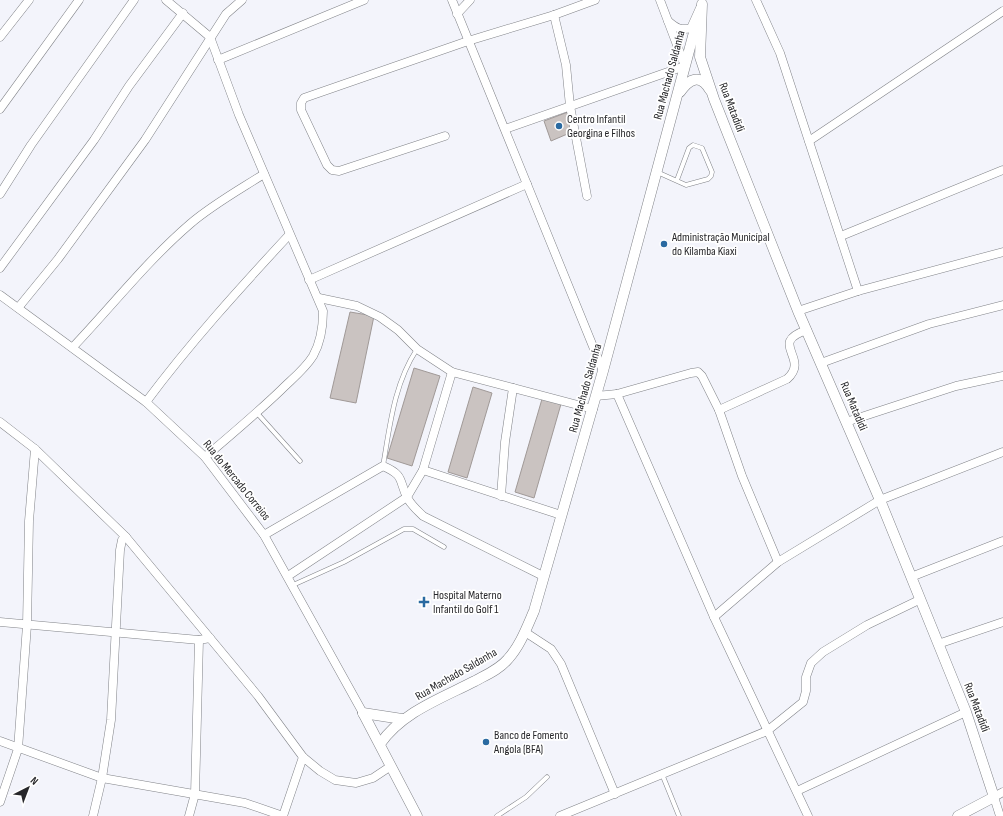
<svg xmlns="http://www.w3.org/2000/svg" width="1003" height="816" font-family="'Sofia Sans Condensed',sans-serif">
  <style>
    .building { fill: #cac3c1; stroke: #a09997 }
    .lines { fill: none; stroke-linecap: round; stroke-linejoin: round }
    .service-casing { stroke: #818388; stroke-width: 5 }
    .minor-casing { stroke: #818388; stroke-width: 9 }
    .tertiary-casing { stroke: #818388; stroke-width: 11 }
    .service { stroke: #fff; stroke-width: 4 }
    .minor { stroke: #fff; stroke-width: 8 }
    .tertiary { stroke: #fff; stroke-width: 10 }
    .poi-dot { fill: #2a6aa1; stroke: #fff; stroke-width: 1.5 }
    .labels { text-anchor: middle; stroke-width: 3.5; stroke-linejoin: round; paint-order: stroke }
    .street-label { font-size: 12px; fill: #27272a; stroke: #fff }
    .poi-label { font-size: 12px; fill: #27272a; stroke: #fff; text-anchor: start }
  </style>
  <rect width="100%" height="100%" fill="#f3f4fb"/>
  <g class="building">
    <polygon points="568,112 572,132 551,141 544,121"/>
    <polygon points="350,312 374,316 356,403 330,398"/>
    <polygon points="414,368 440,376 412,466 387,458"/>
    <polygon points="473,387 492,393 467,478 448,472"/>
    <polygon points="542,399 561,404 534,498 515,492"/>
  </g>
  <g class="lines">
    <g class="service-casing">
      <g id="service">
        <polyline points="657,172 686,185 708,179 711,176 712,172 702,148 693,145 689,148 677,180"/>
        <polyline points="257,413 300,461"/>
        <path d="M383 466C390 425 394 384 417 349"/>
        <polyline points="293,585 344,562 404,529 413,529 444,547"/>
        <polyline points="662,774 679,816"/>
        <polyline points="497,816 526,797 547,777"/>
      </g>
    </g>
    <g class="minor-casing">
      <g id="minor">
        <path d="M166 0 210 37 239 115 323 311C323 327 321 342 313 356 305 369 292 379 281 390 257 413 231 435 205 457"/>
        <polyline points="452,0 603,371"/>
        <polyline points="756,0 780,53 858,291"/>
        <polyline points="457,14 470,0"/>
        <polyline points="554,15 566,65 570,106 587,196"/>
        <path d="M668 21C676 28 681 31 691 28L700 8"/>
        <polyline points="0,37 29,0"/>
        <polyline points="218,60 364,0"/>
        <polyline points="0,109 79,0"/>
        <polyline points="505,129 685,66 660,0"/>
        <polyline points="445,136 339,171 332,170 327,165 301,110 301,103 304,98 468,41 554,15 595,0"/>
        <polyline points="809,141 1003,11"/>
        <polyline points="0,194 31,145 134,0"/>
        <polyline points="841,236 1003,170"/>
        <polyline points="0,268 94,140 129,86 183,13"/>
        <polyline points="309,280 527,184"/>
        <polyline points="0,295 146,402 205,457 264,535 363,713"/>
        <polyline points="319,298 357,306 380,317 398,330 417,349 452,372 593,409"/>
        <polyline points="18,308 58,259 145,140 226,14 242,0"/>
        <polyline points="798,311 858,291 1003,252"/>
        <path d="M73 347C112 306 147 261 190 224 212 205 239 190 264 174"/>
        <polyline points="821,363 929,324 1003,305"/>
        <polyline points="617,394 714,617 808,816"/>
        <polyline points="596,396 617,394 691,373 698,372 702,376 719,410 742,476 778,562"/>
        <path d="M146 402C190 343 239 289 289 235"/>
        <path d="M719 410 787 379C811 358 767 343 807 330"/>
        <polyline points="0,422 35,449 126,537 258,696 303,757 320,771 335,780 356,783 373,778 391,766"/>
        <polyline points="846,422 956,386 1003,376"/>
        <polyline points="423,470 561,515"/>
        <polyline points="501,496 505,442 513,388"/>
        <path d="M264 535 383 466C406 476 398 481 408 499 412 506 417 510 423 516L543 576"/>
        <polyline points="288,576 407,497 423,470 452,372"/>
        <polyline points="911,577 1003,541"/>
        <polyline points="714,617 778,562 880,500 1003,452"/>
        <polyline points="0,622 199,640 210,638"/>
        <polyline points="525,632 551,649 561,664 615,794"/>
        <polyline points="938,644 1003,622"/>
        <polyline points="0,741 102,778 245,803 283,816"/>
        <polyline points="797,791 966,712"/>
        <polyline points="0,802 18,749 27,625 29,521 35,449"/>
        <polyline points="93,816 102,778 111,720 120,550 122,540 126,537"/>
        <polyline points="189,816 195,794 199,640"/>
        <polyline points="283,816 303,757"/>
        <polyline points="560,816 767,731 803,702 806,691 806,677 811,663 823,652 867,625 919,600"/>
        <polyline points="1000,816 994,797 1003,792"/>
      </g>
    </g>
    <g class="tertiary-casing">
      <g id="tertiary">
        <polyline points="702,4 700,57 714,99 798,311 880,500 966,712 994,797 958,816"/>
        <path d="M680 92C689 79 700 73 710 90"/>
        <polyline points="363,713 417,816"/>
        <polyline points="363,713 402,719"/>
        <path d="M380 744C402 712 442 698 475 681 486 675 500 669 508 659 520 646 527 627 534 611L603 371 696 25"/>
      </g>
    </g>
    <use href="#service" class="service"/>
    <use href="#minor" class="minor"/>
    <use href="#tertiary" class="tertiary"/>
  </g>
  <g class="poi-dot">
    <circle cx="559" cy="126" r="4"/>
    <circle cx="664" cy="244" r="4"/>
    <path d="M422 596h4v4h4v4h-4v4h-4v-4h-4v-4h4z"/>
    <circle cx="486" cy="742" r="4"/>
  </g>
  <g class="labels">
    <g class="street-label">
      <text transform="translate(669 75) rotate(-75)" y="4">Rua Machado Saldanha</text>
      <text transform="translate(732 107) rotate(69)" y="4">Rua Matadidi</text>
      <text transform="translate(585 388) rotate(-74)" y="4">Rua Machado Saldanha</text>
      <text transform="translate(854 406) rotate(67)" y="4">Rua Matadidi</text>
      <text transform="translate(237 480) rotate(51)" y="4">Rua do Mercado Correios</text>
      <text transform="translate(456 674) rotate(-30)" y="4">Rua Machado Saldanha</text>
      <text transform="translate(977 707) rotate(69)" y="4">Rua Matadidi</text>
    </g>
    <g class="poi-label">
      <text x="567" y="123">Centro Infantil<tspan x="567" dy="14">Georgina e Filhos</tspan></text>
      <text x="672" y="241">Administração Municípal<tspan x="672" dy="14">do Kilamba Kiaxi</tspan></text>
      <text x="433" y="599">Hospital Materno<tspan x="433" dy="14">Infantil do Golf 1</tspan></text>
      <text x="494" y="739">Banco de Fomento<tspan x="494" dy="14">Angola (BFA)</tspan></text>
    </g>
  </g>
  <g transform="translate(28 788) rotate(42)" stroke="#ffffff" stroke-width="3" paint-order="stroke">
  <path d="M0-3L7 15L0 10L-7 15Z" fill="#27272a"/>
  <text y="-6" font-size="11" font-weight="bold" text-anchor="middle" fill="#27272a">N</text>
  </g>
</svg>
